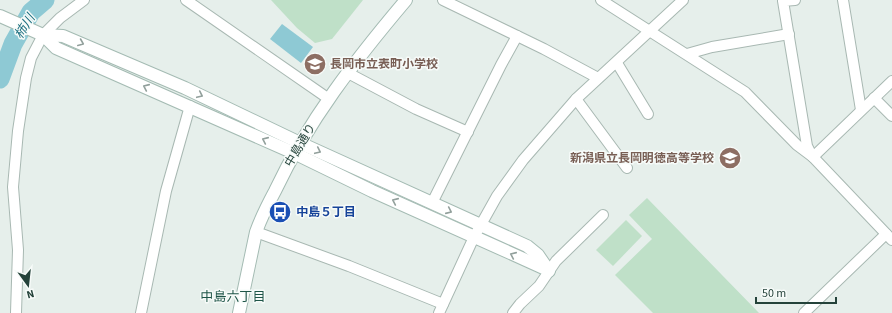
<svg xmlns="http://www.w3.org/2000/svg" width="892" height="313" font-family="'Source Sans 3','Noto Sans JP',sans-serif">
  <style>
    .green { fill: #bfe0c8 }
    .water { fill: #8ec9d4 }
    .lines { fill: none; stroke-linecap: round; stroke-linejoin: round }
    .river { stroke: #8ec9d4; stroke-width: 19 }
    .street-casing { stroke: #a8b8b2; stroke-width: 12 }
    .secondary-casing { stroke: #a4bbb3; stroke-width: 14 }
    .street { stroke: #fff; stroke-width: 10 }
    .secondary { stroke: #fff; stroke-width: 12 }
    .oneway { stroke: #92a09c }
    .labels { text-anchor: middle; stroke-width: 3; stroke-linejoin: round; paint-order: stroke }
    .education-label { font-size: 12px; font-weight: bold; fill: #785e54; stroke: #f7fbf9; text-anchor: start }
    .street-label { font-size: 12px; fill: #24423a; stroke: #f7fbf9 }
    .transit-label { font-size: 12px; font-weight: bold; fill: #164399; stroke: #f7fbf9; text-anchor: start }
    .water-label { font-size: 13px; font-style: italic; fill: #1c6f80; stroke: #f7fbf9 }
    .neighbourhood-label { font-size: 13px; fill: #1f5548; stroke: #f7fbf9 }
  </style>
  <rect width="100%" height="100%" fill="#e6efeb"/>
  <g class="green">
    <polygon points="271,0 363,0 332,39 315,43 297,28"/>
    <polygon points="647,198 759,313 653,313 615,275 652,239 629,215"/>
    <polygon points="626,220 642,236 613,266 596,250"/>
  </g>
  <polygon class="water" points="282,24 313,47 301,63 270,39"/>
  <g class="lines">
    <polyline class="river" points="0,79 13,44 31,12 45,0"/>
    <g class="street-casing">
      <g id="street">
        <polyline points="186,0 329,99"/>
        <polyline points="443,0 544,49 598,78"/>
        <polyline points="601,0 745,92 797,145 813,157 892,240"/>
        <polyline points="795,0 783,1 807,146 812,156"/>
        <polyline points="843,0 861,110"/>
        <polyline points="687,54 712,47 789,34"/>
        <polyline points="617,63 648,114"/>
        <polyline points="348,73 416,109 468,132"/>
        <polyline points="874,98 892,116"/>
        <polyline points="576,99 627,168"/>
        <polyline points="813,157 892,81"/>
        <polyline points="432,203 501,65 517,36"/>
        <polyline points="256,232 349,266 443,304"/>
        <polyline points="16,313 18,250 13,187 18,131 26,78 31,58 43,35 60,18 84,0"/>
        <polyline points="141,313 166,191 190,106"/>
        <polyline points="439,313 474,237 497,196 523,160 576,99 683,0"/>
        <polyline points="513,313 520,304 539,286 556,261 603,215"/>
        <polyline points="804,313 886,234"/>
      </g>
    </g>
    <g class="secondary-casing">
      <g id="secondary">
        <polyline points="0,16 43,35 63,36 185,88 300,143 527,246 538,255 549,271"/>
        <polyline points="43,35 56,48 294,153 372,191 548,270"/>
        <path d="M239 313 256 232C261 218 268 204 275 191 308 121 356 59 406 0"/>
      </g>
    </g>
    <use href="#street" class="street"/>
    <use href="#secondary" class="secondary"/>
  </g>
  <defs><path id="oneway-chevron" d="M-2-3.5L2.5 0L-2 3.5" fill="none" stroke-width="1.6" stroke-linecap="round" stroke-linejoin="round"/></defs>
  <g class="oneway">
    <use href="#oneway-chevron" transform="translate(81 43) rotate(23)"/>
    <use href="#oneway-chevron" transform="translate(146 87) rotate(-156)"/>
    <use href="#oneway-chevron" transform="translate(200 95) rotate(25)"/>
    <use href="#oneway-chevron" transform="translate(265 140) rotate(-156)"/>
    <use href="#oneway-chevron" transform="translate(318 151) rotate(25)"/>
    <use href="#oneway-chevron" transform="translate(395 201) rotate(-156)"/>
    <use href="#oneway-chevron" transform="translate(449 211) rotate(24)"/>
    <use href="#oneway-chevron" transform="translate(513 255) rotate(-156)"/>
  </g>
  <defs>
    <g id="school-disc" transform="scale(1.15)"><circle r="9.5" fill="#8d6e63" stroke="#f7fbf9"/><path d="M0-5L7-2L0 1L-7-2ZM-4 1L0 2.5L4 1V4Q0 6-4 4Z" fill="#fff"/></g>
    <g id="bus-disc" transform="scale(1.15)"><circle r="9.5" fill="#1a4fb4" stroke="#f7fbf9"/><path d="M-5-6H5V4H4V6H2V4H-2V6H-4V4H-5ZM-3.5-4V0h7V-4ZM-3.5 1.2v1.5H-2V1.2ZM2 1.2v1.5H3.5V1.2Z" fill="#fff"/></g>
  </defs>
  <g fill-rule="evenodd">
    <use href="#school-disc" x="315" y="64"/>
    <use href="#school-disc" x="730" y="158"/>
    <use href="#bus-disc" x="280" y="212"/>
  </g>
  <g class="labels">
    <g class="education-label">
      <text x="330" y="68">長岡市立表町小学校</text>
      <text x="714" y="162" text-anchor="end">新潟県立長岡明徳高等学校</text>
    </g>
    <g class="street-label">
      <text transform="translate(300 145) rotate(-59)" y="4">中島通り</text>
    </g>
    <g class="transit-label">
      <text x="296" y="216">中島５丁目</text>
    </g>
    <g class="water-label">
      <text transform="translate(24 26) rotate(-58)" y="5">柿川</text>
    </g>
    <g class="neighbourhood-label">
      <text x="233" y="301">中島六丁目</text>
    </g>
  </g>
  <g transform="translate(28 285) rotate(165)" stroke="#f7fbf9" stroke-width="3" paint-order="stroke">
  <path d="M0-3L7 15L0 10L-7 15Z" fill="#24423a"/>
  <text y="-6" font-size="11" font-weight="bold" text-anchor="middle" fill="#24423a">N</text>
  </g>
  <path d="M756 297v6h80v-6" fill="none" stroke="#24423a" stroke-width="2"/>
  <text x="762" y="297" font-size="12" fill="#24423a" stroke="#f7fbf9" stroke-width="3" paint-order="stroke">50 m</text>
</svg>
